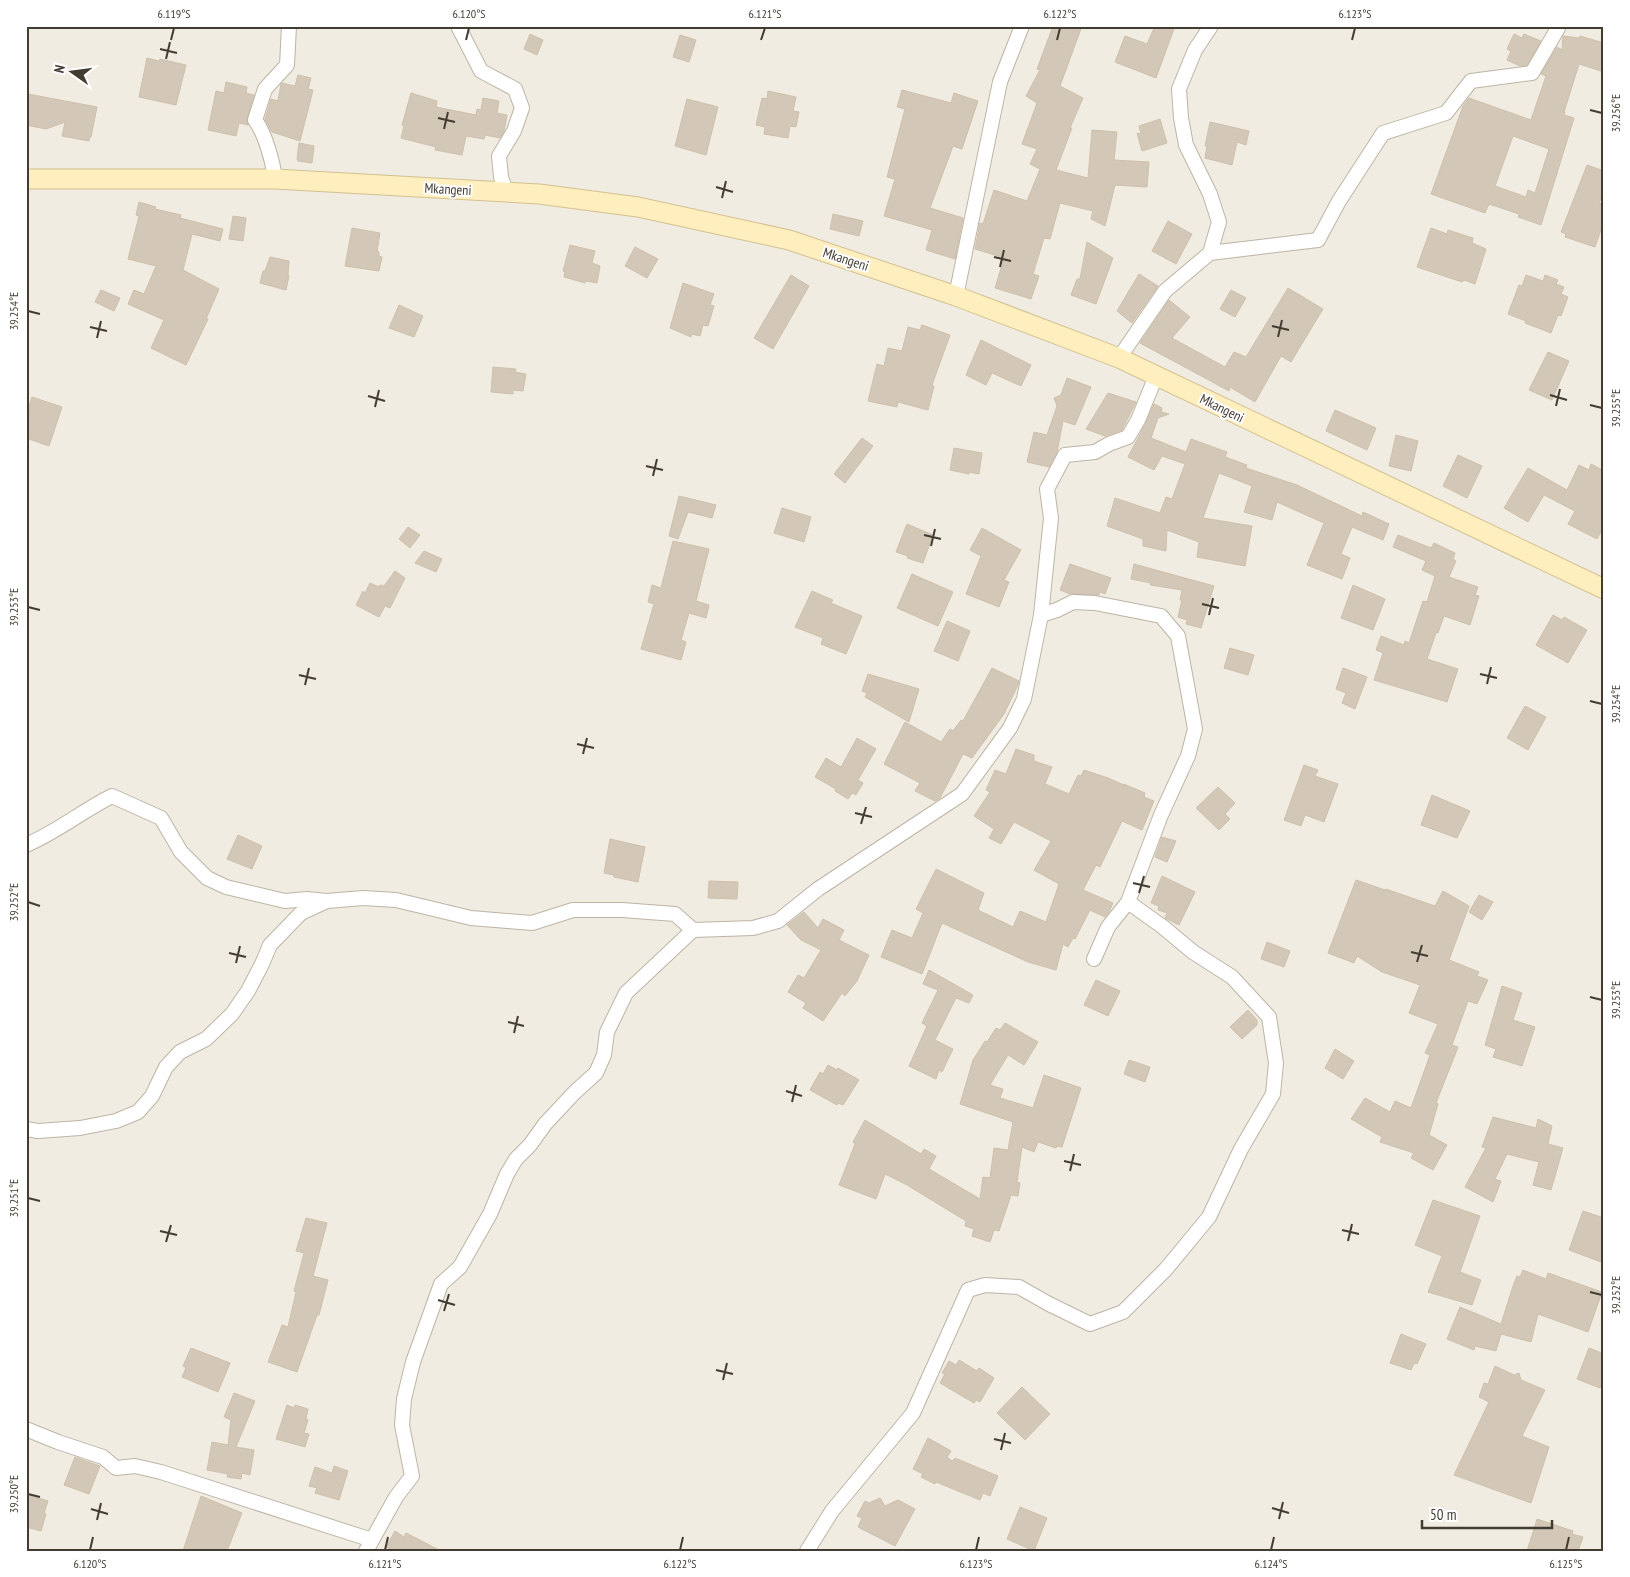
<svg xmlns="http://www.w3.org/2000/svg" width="1630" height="1577" font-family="'PT Sans Narrow',sans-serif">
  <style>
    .building { fill: #d3c8b7; stroke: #cec0aa; fill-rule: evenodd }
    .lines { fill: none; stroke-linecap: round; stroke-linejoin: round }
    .street-casing { stroke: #bdb4a5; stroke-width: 16 }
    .secondary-casing { stroke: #d3c090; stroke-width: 21 }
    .street { stroke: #fff; stroke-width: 14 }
    .secondary { stroke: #ffefbe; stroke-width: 19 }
    .ticks { fill: none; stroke: #433c33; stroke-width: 2 }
    .labels { text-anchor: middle; stroke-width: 4; stroke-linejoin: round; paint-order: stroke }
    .street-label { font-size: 14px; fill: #433c33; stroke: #fff }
    .neatline { fill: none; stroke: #433c33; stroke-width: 2 }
    .ticks-label { font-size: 12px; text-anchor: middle; fill: #433c33 }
  </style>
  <rect width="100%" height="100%" fill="#f1ece2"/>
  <g class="building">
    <polygon points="1053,26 1082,26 1060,86 1083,98 1070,128 1072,128 1056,170 1088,178 1092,130 1117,132 1114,160 1149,162 1147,187 1115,185 1105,226 1091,219 1093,211 1060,203 1050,239 1044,238 1033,274 1039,276 1031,299 995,288 1004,258 975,249 980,223 983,224 994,190 1027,201 1040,169 1030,164 1037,149 1022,144 1037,103 1026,96 1040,70 1037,69"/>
    <polygon points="1155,26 1175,26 1156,78 1115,62 1125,36 1147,44"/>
    <polygon points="530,34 543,40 537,55 524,49"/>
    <polygon points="1514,34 1522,38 1524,34 1541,41 1527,65 1520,66 1507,60 1511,51 1507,49"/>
    <polygon points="680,35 696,40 689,62 673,57"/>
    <path d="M1563 36 1579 38 1580 36 1604 43V72L1579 64 1564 112H1565L1564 115 1574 118 1541 225 1518 217 1519 214 1489 204 1485 213 1431 194 1463 106 1469 98 1531 120 1546 76 1541 74 1557 47 1562 50ZM1513 136 1549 149 1535 193 1528 190 1526 197 1495 186Z"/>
    <polygon points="147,58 159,61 160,59 186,65 176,105 139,97"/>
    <polygon points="298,75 311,78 308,89 313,90 300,141 272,132 265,119 271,99 278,101 281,84 282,83 295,86"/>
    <polygon points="226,82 247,87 246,93 254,95 247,118 248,125 239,123 236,136 208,130 216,91 224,93"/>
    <polygon points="902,90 951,103 954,93 978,101 962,149 953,146 930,208 963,218 955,259 926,250 932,230 884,216 895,179 887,177 905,109 897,107"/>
    <polygon points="768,91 796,97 793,111 799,112 796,127 790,126 788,138 764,134 765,127 756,125 762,98 767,99"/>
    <polygon points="411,93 437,101 436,107 476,115 477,109 481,110 483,98 499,101 497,113 507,115 504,131 500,138 485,135 484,139 466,136 462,155 435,150 436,147 401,138 404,126 402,125"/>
    <polygon points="28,94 97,107 91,137 90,137 89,141 62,136 65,122 46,129 26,125 26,102"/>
    <polygon points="687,99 718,107 706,155 675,146"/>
    <polygon points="1160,119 1167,143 1142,151 1137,133 1141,134 1139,126"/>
    <polygon points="1210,122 1249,131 1246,145 1237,142 1232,165 1205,158 1207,146 1205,146"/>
    <polygon points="299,143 314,146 312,163 298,161 297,159"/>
    <polygon points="1587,165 1604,171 1604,191 1599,203 1604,205 1604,221 1595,247 1565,237 1566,234 1561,232"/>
    <polygon points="139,202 156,207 155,209 181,215 180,218 223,229 220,241 192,234 183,270 219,289 206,319 208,319 186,365 151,348 164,320 128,304 134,290 144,294 156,266 128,259 139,216 136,215"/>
    <polygon points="833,214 863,221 859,236 830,229"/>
    <polygon points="233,216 246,218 243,241 229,239"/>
    <polygon points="1168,221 1192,234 1176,264 1152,251"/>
    <polygon points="352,228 380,233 377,251 379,252 379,256 382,257 379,271 345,266"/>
    <polygon points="1431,228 1447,234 1448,230 1473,238 1472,243 1486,249 1475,284 1464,280 1462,282 1417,267"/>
    <polygon points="1087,242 1113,258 1096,304 1071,295 1077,279 1080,279"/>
    <polygon points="570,245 595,251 592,263 600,266 597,283 586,281 585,283 564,277 565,272 563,271"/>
    <polygon points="635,247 658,259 647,278 625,266"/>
    <polygon points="270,257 289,261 288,275 289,276 286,290 260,283 263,271 265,271"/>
    <polygon points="1139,274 1158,286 1132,323 1117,311"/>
    <polygon points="791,275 809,286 773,349 754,338"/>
    <polygon points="1526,275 1543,281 1545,275 1558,280 1556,284 1564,287 1561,294 1568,297 1561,316 1558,315 1551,333 1525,323 1526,321 1508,314 1519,285 1522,286"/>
    <polygon points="683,283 714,294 710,305 714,306 708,326 703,325 700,336 692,334 691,337 670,328"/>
    <polygon points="1288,288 1323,309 1291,362 1281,356 1255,402 1230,387 1229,391 1140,343 1169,300 1190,317 1172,338 1225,367 1234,352 1246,357"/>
    <polygon points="101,290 120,298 114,311 95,302"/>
    <polygon points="1231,290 1246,298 1235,317 1220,309"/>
    <polygon points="399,305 423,316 414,337 389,328"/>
    <polygon points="922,325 950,335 932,385 934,386 928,410 898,402 897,407 868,401 877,364 884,366 888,348 902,351 908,327 920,330"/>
    <polygon points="981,340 1031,365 1021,386 992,373 986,385 966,375"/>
    <polygon points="1548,352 1569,361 1552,400 1529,390"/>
    <polygon points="493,367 516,369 515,372 526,374 523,391 513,390 513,394 491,392"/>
    <polygon points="1067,378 1091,387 1075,425 1063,421 1057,452 1049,467 1027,462 1034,432 1047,435 1057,406 1054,398 1061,395"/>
    <polygon points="1108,393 1136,402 1122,430 1105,436 1086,429"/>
    <polygon points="32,397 62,407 49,446 26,438 26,421 30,411 28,410"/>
    <polygon points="1154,404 1162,408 1161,412 1169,414 1158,418 1151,438 1186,452 1191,439 1227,452 1225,457 1247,465 1246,468 1297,485 1362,516 1363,512 1389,524 1383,540 1352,527 1341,554 1350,558 1342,579 1307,565 1324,523 1277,502 1272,520 1244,512 1252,486 1219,473 1203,518 1252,526 1245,566 1197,557 1199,542 1167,530 1166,551 1143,546 1143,539 1107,526 1115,498 1160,513 1166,497 1172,499 1185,464 1162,456 1154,470 1128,457 1146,423"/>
    <polygon points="1335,410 1376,428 1367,450 1326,431"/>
    <polygon points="1396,435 1418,441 1411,471 1389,466"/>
    <polygon points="862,438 873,446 845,483 834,474"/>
    <polygon points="954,448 982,453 979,474 969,472 969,474 950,470"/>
    <polygon points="1458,455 1482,466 1467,498 1443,486"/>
    <polygon points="1591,464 1604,471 1604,526 1597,539 1568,524 1575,511 1544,495 1528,522 1504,508 1528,468 1567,490 1579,465 1589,470"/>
    <polygon points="679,496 716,505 712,518 688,512 678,539 669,536"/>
    <polygon points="782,508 811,517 804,542 774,533"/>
    <polygon points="907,524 933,535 923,563 907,558 908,556 896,552"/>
    <polygon points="408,527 420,535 410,548 399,539"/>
    <polygon points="982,528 1021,550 1004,580 1009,582 999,607 966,594 981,556 970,550"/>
    <polygon points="1398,535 1431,548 1434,543 1455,553 1453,559 1456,561 1449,577 1478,587 1475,595 1479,596 1470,625 1444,616 1438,633 1436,633 1427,659 1458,669 1447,702 1374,680 1383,653 1376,650 1381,636 1404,645 1405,641 1409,643 1423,601 1427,602 1435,576 1422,570 1426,561 1393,547"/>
    <polygon points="673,541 709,549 696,601 709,605 706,618 689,613 681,640 686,642 681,660 641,649 654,604 648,602 652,585 661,588"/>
    <polygon points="424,551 442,559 436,572 415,563"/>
    <polygon points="1070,564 1111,578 1105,594 1100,592 1099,595 1070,594 1060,590"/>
    <polygon points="1134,564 1214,586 1201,628 1186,624 1187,620 1178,617 1182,600 1180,600 1182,590 1150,585 1151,583 1131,579"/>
    <polygon points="395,571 405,578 390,608 385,606 379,617 356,605 363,591 365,593 370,583 379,587 380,585 384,586"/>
    <polygon points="912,574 953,592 938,626 897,608"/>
    <polygon points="1353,585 1385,599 1373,630 1341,618"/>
    <polygon points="812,591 833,600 831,603 862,616 846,654 821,644 823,638 795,627"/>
    <polygon points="1553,615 1562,620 1564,617 1587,630 1568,663 1536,645"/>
    <polygon points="947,621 970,631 958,661 934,651"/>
    <polygon points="1230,648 1254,655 1248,675 1224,668"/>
    <polygon points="992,668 1019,681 1017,687 1004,714 972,758 963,754 940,798 935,801 915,791 920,783 884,764 905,722 941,742 950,729 953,731 961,720 963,721"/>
    <polygon points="1343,668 1367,677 1355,709 1342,703 1346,693 1336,689"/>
    <polygon points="868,674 919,689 909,722 865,697 867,693 862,691"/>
    <polygon points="1525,706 1546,717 1528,750 1507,738"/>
    <polygon points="857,738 876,749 858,780 863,783 856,795 852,793 848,799 835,791 836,789 815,777 826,758 841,767"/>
    <polygon points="1016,749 1034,755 1034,761 1052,767 1045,784 1069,794 1078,775 1081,776 1084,770 1108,778 1124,785 1124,784 1145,793 1144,797 1154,801 1142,830 1122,821 1100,867 1096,865 1083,890 1113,903 1109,912 1105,917 1090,910 1075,939 1073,938 1068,947 1063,944 1056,970 1028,962 942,923 922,974 881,957 892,930 912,938 923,913 916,909 936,869 984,893 978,910 1013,927 1020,911 1046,922 1059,884 1034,870 1051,841 1014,822 1001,844 989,838 994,829 974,816 990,792 986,790 995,770 1006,774"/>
    <polygon points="1304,765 1318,770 1315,776 1338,784 1324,822 1305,815 1301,826 1284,820"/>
    <polygon points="1218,787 1235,803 1225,814 1230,819 1219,830 1196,808"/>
    <polygon points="1432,795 1470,811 1457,838 1421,825"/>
    <polygon points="238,835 262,846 252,869 227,859"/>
    <polygon points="1162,837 1176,841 1167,862 1155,857"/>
    <polygon points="610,839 645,847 638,882 614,877 614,875 604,873"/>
    <polygon points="1162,876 1195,892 1179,925 1165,918 1167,913 1158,910 1159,906 1151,903"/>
    <polygon points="1356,880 1385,890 1386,889 1435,906 1443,891 1469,906 1449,960 1479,972 1477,976 1488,980 1477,1004 1468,1001 1452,1045 1458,1047 1436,1103 1438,1104 1429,1135 1447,1145 1433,1170 1411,1158 1414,1153 1380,1142 1382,1137 1351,1119 1365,1098 1390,1112 1395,1101 1411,1108 1430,1055 1425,1053 1438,1024 1409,1013 1420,985 1382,972 1357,956 1354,963 1328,953"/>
    <polygon points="709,881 738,882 737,899 708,898"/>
    <polygon points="1479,895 1493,902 1482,920 1469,912"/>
    <polygon points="804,912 818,928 823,919 844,930 839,940 869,955 857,981 845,996 842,993 823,1021 803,1008 806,1003 788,992 798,975 804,978 821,950 801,940 787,925"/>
    <polygon points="1267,942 1290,951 1284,967 1261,959"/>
    <polygon points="929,970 973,995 969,1003 956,998 935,1040 953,1049 942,1072 939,1070 936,1079 909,1066 927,1026 922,1023 938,990 923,984"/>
    <polygon points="1096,980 1120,991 1108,1016 1084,1005"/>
    <polygon points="1502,986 1522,993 1513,1020 1535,1027 1522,1066 1493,1057 1496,1049 1485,1045"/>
    <polygon points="1248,1010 1257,1020 1257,1025 1242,1039 1230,1027"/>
    <polygon points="1005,1023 1038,1042 1024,1065 1008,1055 990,1085 1003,1089 1000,1098 1033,1108 1044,1075 1081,1088 1062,1147 1057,1146 1056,1148 1038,1142 1034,1152 1022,1147 1017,1182 1020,1183 1018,1196 1011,1195 999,1231 994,1230 990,1242 972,1236 974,1229 965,1226 966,1221 907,1185 885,1174 876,1199 839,1185 855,1144 853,1142 865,1120 921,1154 924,1149 936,1156 929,1169 980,1199 983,1177 990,1178 994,1148 1008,1150 1013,1122 960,1104 973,1060 985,1041 987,1042 996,1028 1000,1030"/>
    <polygon points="1335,1049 1354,1061 1343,1079 1325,1068"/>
    <polygon points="1129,1060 1150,1067 1145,1082 1124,1074"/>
    <polygon points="828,1065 837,1070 838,1068 859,1080 843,1105 838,1103 837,1105 810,1090 820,1072 823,1074"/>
    <polygon points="1493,1117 1536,1128 1538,1119 1552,1126 1548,1144 1563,1148 1551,1190 1533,1185 1539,1162 1507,1154 1495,1179 1501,1181 1493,1202 1465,1187 1486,1148 1482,1147"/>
    <polygon points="1433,1200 1480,1216 1460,1272 1481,1280 1472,1305 1428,1292 1442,1256 1415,1245"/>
    <polygon points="1583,1211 1604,1218 1604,1263 1569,1250"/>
    <polygon points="306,1218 327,1223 313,1276 328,1280 319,1315 317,1315 297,1372 268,1362 282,1325 288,1327 296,1292 294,1291 304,1253 296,1251"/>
    <polygon points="1523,1270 1546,1279 1548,1273 1602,1292 1588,1332 1538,1314 1531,1342 1501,1334 1496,1351 1475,1346 1474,1350 1447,1339 1460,1307 1501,1324 1513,1286 1517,1276 1520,1277"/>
    <polygon points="1401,1334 1426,1344 1417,1364 1414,1363 1411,1370 1390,1363"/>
    <polygon points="191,1348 230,1363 218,1392 182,1377 186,1368 183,1366"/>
    <polygon points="1589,1348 1604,1354 1604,1379 1600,1388 1577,1379"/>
    <polygon points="959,1360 977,1371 979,1368 994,1378 980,1402 976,1400 974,1403 940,1383 945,1374 942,1373 949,1361 956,1365"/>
    <polygon points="1495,1366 1514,1375 1519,1373 1521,1380 1545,1390 1522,1436 1549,1447 1531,1503 1454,1475 1489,1402 1479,1397 1484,1383 1488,1384"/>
    <polygon points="1022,1387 1050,1414 1025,1440 997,1413"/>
    <polygon points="234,1393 255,1401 236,1447 254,1450 250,1475 242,1473 241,1479 227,1477 228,1474 207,1470 212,1442 228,1445 231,1420 224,1417"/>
    <polygon points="287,1405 294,1408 295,1405 308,1409 306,1419 308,1420 304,1433 309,1434 305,1447 276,1439"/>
    <polygon points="928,1438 951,1451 947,1457 952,1461 955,1458 998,1476 990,1496 983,1493 980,1500 936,1482 935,1484 921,1477 923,1474 913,1469"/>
    <polygon points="75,1457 100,1466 89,1494 64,1485"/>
    <polygon points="334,1466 348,1471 339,1500 315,1493 317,1488 309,1486 315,1467 332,1473"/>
    <polygon points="26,1494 48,1501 44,1513 46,1514 41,1531 26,1527"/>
    <polygon points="201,1496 242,1513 227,1551 183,1551"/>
    <polygon points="880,1498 885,1506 898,1500 915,1509 895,1546 858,1527 862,1518 857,1516 865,1501 869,1503"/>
    <polygon points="1020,1507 1047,1518 1034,1551 1007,1539"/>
    <polygon points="1537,1519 1573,1531 1572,1534 1583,1537 1578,1551 1527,1551"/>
    <polygon points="395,1531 404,1537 406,1533 441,1551 394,1551 386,1547"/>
  </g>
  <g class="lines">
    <g class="street-casing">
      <g id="street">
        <polyline points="458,26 481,71 515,89 522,108 514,131 499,156 501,177 506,192"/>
        <path d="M275 179C273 162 265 133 255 120L265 89 287 65 289 26"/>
        <polyline points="1210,253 1318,240 1339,201 1383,133 1446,113 1471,81 1532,73 1558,28"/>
        <polyline points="956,296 1000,82 1022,26"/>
        <polyline points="1119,358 1165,291 1210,253 1219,222 1210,194 1186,145 1181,118 1179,89 1195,50 1211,26"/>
        <polyline points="1041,615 1057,610 1073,602 1095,603 1161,616 1178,636 1195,729 1188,756 1161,815 1128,902 1108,927 1094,959"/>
        <path d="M26 845C57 832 82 811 112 796L161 818 181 852 207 878 226 887 285 901 307 899 327 901"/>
        <polyline points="26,1129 38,1131 80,1128 116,1121 138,1112 152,1096 166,1067 180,1052 206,1039 232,1014 248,991 262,964 270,945 301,913 327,901 363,898 396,900 471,918 532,923 573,910 622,910 675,914 693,930"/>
        <polyline points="26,1429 58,1442 103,1457 116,1468 135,1466 161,1472 372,1540"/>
        <polyline points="366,1551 396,1497 412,1476 402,1425 404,1399 413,1362 441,1284 460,1267 490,1214 507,1174 516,1159 530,1145 545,1124 575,1092 596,1073 604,1055 607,1032 626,993 693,930 753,928 778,921 818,889 962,794 1010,728 1024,699 1041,615 1051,518 1047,489 1065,455 1095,452 1109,444 1128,437 1138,420 1156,376"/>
        <polyline points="807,1551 832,1511 913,1413 968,1290 985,1285 1019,1287 1049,1304 1090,1324 1123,1312 1166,1269 1209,1217 1241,1149 1273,1094 1276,1063 1269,1017 1232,977 1193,952 1163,927 1128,902"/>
      </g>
    </g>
    <g class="secondary-casing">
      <polyline id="secondary" points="26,179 275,179 539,194 638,207 789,240 956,296 1119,358 1604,589"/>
    </g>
    <use href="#street" class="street"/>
    <use href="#secondary" class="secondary"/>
  </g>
  <path class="ticks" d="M171 40 174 28M466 40 469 28M761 40 765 28M1057 40 1060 28M1352 40 1355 28M160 49 177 53M166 59 170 42M1590 110 1602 113M438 118 455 122M444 129 448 112M716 187 733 192M722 198 726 181M994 257 1011 261M1000 267 1004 250M28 311 40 314M1272 326 1289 330M90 327 107 331M1278 337 1282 320M97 338 101 321M1550 395 1567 400M368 396 385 401M1590 405 1602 408M1556 406 1560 389M375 407 379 390M646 466 663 470M653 476 657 459M924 535 941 539M931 546 935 529M1202 604 1219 608M28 607 40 610M1209 615 1213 598M1480 674 1497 678M299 675 316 679M1487 684 1491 667M305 685 309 668M1590 701 1602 704M577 744 594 748M583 754 587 738M855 813 872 817M861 824 866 807M1133 883 1150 887M1139 893 1144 876M28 902 40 906M1411 952 1428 956M229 953 246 957M1417 962 1422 945M236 963 240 946M1590 997 1602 1000M508 1022 524 1026M514 1033 518 1016M786 1091 802 1096M792 1102 796 1085M1064 1161 1081 1165M1070 1171 1074 1154M28 1198 40 1201M1342 1230 1359 1234M160 1231 177 1235M1348 1241 1352 1224M166 1242 171 1225M1590 1292 1602 1295M438 1300 455 1305M444 1311 449 1294M716 1370 733 1374M723 1380 727 1363M994 1439 1011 1443M1001 1450 1005 1433M28 1494 40 1497M1272 1508 1289 1513M91 1509 108 1514M1279 1519 1283 1502M97 1520 101 1503M90 1550 93 1537M385 1550 388 1537M680 1550 683 1537M976 1550 979 1537M1271 1550 1274 1537M1566 1550 1569 1537"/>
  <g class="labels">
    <g class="street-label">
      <text transform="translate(448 189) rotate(3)" y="5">Mkangeni</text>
      <text transform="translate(846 259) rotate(18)" y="5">Mkangeni</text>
      <text transform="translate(1222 408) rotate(26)" y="5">Mkangeni</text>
    </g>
  </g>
  <rect width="1630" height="1577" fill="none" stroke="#ffffff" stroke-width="55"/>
  <g transform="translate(72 72) rotate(284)" stroke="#ffffff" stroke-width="4" paint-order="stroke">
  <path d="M0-4L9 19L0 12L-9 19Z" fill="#433c33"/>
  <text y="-8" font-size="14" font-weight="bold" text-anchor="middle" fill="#433c33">N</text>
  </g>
  <path d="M1422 1520v8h130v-8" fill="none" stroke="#433c33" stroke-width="2.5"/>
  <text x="1430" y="1520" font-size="15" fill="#433c33" stroke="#ffffff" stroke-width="4" paint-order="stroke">50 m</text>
  <rect x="28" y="28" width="1574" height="1522" class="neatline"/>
  <g class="ticks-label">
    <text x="174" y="18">6.119°S</text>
    <text x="469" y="18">6.120°S</text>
    <text x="765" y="18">6.121°S</text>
    <text x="1060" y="18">6.122°S</text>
    <text x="1355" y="18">6.123°S</text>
    <text transform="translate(1616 113) rotate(-90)" y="4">39.256°E</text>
    <text transform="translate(14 311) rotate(-90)" y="4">39.254°E</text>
    <text transform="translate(1616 408) rotate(-90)" y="4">39.255°E</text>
    <text transform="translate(14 607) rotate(-90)" y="4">39.253°E</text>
    <text transform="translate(1616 704) rotate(-90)" y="4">39.254°E</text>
    <text transform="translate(14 902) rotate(-90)" y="4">39.252°E</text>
    <text transform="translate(1616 1000) rotate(-90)" y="4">39.253°E</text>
    <text transform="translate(14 1198) rotate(-90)" y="4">39.251°E</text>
    <text transform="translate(1616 1295) rotate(-90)" y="4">39.252°E</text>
    <text transform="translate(14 1494) rotate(-90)" y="4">39.250°E</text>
    <text x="90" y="1568">6.120°S</text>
    <text x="385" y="1568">6.121°S</text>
    <text x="680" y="1568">6.122°S</text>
    <text x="976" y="1568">6.123°S</text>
    <text x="1271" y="1568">6.124°S</text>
    <text x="1566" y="1568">6.125°S</text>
  </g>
</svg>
